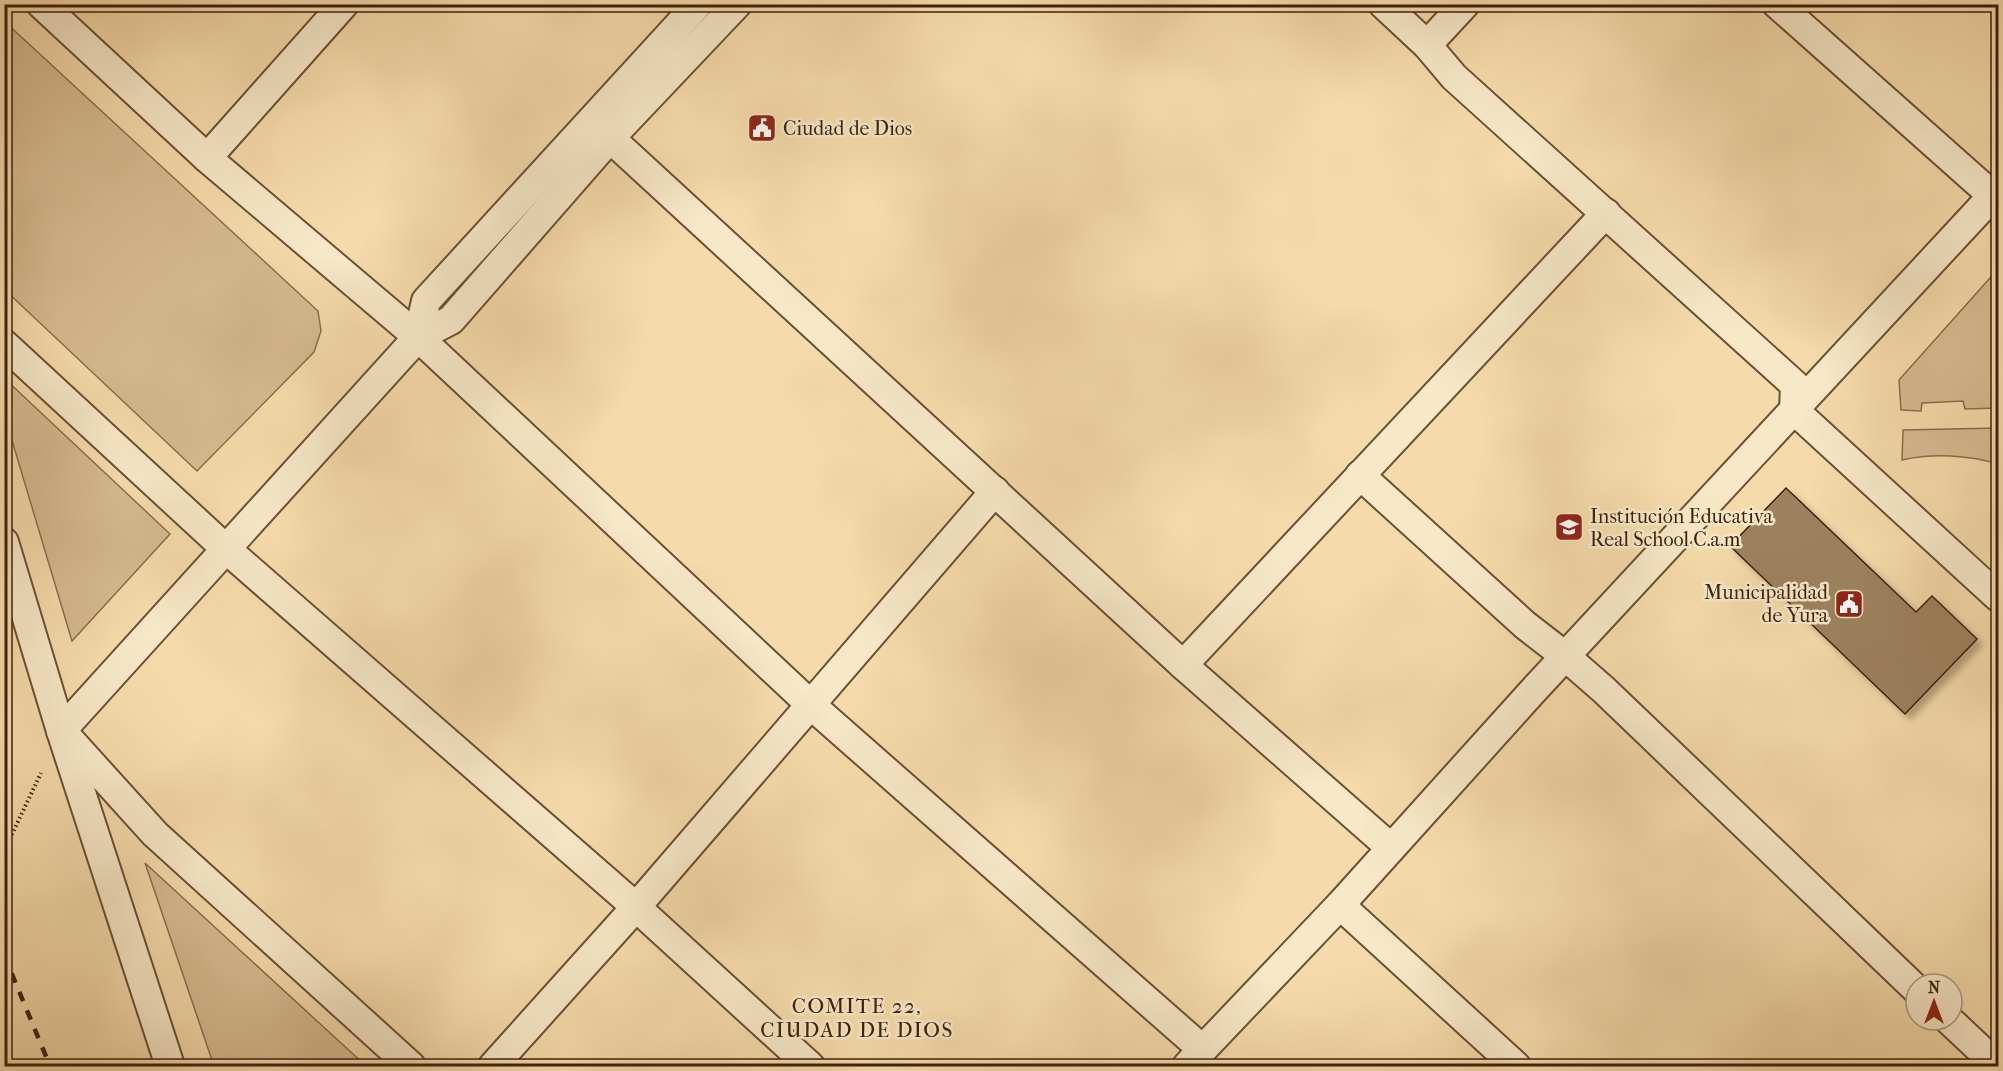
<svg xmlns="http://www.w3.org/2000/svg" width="2003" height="1071" font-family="'IM FELL French Canon',serif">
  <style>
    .green { fill: #d6bb90; stroke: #8a6e4e; stroke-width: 1.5 }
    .building { fill: #9d825f; stroke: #3e210c; stroke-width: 1.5; filter: url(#shadow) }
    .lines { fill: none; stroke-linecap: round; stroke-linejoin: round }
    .street-casing { stroke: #6c5034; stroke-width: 32 }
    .secondary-casing { stroke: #3e210c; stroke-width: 36 }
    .path { stroke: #3e210c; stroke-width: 4; stroke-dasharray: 1.5 3; stroke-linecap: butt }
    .street { stroke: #f8e8c8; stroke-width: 28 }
    .secondary { stroke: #f8e8c8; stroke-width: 33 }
    .rail { stroke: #3e210c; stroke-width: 4.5; stroke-dasharray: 10 10; stroke-linecap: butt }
    .labels { text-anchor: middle; stroke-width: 5; stroke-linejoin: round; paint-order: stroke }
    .poi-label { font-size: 20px; fill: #3e210c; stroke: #f8e8c8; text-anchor: start }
    .neighbourhood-label { font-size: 21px; letter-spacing: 1.5px; fill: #3e210c; stroke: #f8e8c8 }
  </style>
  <defs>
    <filter id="shadow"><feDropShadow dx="5.5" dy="5.5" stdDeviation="3" flood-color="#0004"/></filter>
  </defs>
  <rect width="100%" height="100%" fill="#f5dbab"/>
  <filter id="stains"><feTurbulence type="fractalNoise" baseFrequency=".00333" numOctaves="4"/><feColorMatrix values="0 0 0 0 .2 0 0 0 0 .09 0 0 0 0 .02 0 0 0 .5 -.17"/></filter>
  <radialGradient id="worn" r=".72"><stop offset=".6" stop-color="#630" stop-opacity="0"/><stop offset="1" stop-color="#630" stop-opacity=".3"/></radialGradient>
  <g class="green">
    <polygon points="4,21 318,311 321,331 314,352 197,471 5,290"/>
    <polygon points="1998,269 1998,408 1965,409 1963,401 1922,403 1921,411 1901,410 1899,380"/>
    <polygon points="4,378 170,534 72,641 5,417"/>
    <path d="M1997 428 1998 434V464C1968 455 1933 453 1902 460L1903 430Z"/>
    <polygon points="145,863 366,1066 214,1066"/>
  </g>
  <polygon class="building" points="1786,488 1916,612 1932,596 1977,639 1905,714 1730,546"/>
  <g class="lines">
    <g class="street-casing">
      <g id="street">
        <polyline points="41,4 207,158 418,337 811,705 1202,1049"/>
        <polyline points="1383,4 1427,45 1454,77 1795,385 1794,410 1998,597"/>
        <polyline points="1777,4 1993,196"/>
        <polyline points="1427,45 1465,4"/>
        <polyline points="610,138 1183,665 1391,848"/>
        <polyline points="207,158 344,4"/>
        <polyline points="418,337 426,301 698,4"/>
        <polyline points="4,344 226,549 636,907 810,1066"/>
        <polyline points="1360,475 1525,625 1565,656 1604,690 1916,989"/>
        <polyline points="4,542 61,731 170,1066"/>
        <polyline points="1183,665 1606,213"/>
        <polyline points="61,731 418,337 451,320 610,138 737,4"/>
        <polyline points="69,739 155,834 411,1066"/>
        <polyline points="1340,905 1516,1066"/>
        <polyline points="1949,1020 1998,1066"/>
        <polyline points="493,1066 636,907 995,491"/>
        <polyline points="1187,1066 1340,905 1532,692 1998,190"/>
      </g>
    </g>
    <g class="secondary-casing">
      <polyline id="secondary" points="1989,1066 1998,1055"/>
    </g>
    <polyline class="path" points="4,851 41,773"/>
    <use href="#street" class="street"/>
    <use href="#secondary" class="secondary"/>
    <polyline class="rail" points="4,955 50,1066"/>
  </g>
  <defs>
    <g id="civic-square" transform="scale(1.5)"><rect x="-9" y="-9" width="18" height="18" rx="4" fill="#8f2418" stroke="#f8e8c8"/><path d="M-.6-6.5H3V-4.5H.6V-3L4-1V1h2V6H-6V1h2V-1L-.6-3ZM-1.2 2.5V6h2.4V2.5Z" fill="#fff"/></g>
    <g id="school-square" transform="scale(1.5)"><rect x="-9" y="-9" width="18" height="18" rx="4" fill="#8f2418" stroke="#f8e8c8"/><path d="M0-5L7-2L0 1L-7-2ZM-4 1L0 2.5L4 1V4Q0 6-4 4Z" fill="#fff"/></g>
  </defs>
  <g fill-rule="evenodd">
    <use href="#civic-square" x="762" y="128"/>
    <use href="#school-square" x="1569" y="527"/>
    <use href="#civic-square" x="1849" y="604"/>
  </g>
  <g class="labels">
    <g class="poi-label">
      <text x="783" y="135">Ciudad de Dios</text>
      <text x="1590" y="523">Institución Educativa<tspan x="1590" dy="23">Real School C.a.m</tspan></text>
      <text x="1828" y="599" text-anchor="end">Municipalidad<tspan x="1828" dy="23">de Yura</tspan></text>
    </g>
    <g class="neighbourhood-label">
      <text x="857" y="1013">COMITE 22,<tspan x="857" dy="24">CIUDAD DE DIOS</tspan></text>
    </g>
  </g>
  <rect width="2003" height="1071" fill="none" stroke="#f5dbab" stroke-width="24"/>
  <rect x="6" y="6" width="1991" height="1059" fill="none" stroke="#3e210c" stroke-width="3"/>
  <rect x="12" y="12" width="1979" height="1047" fill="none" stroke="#3e210c" stroke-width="1.5"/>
  <g transform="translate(1934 1002)"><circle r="28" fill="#f8e8c8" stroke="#ae987d" stroke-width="1.5"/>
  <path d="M0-4.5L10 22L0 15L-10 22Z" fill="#8f2418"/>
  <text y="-9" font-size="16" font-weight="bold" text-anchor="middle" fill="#3e210c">N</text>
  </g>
  <rect width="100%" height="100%" filter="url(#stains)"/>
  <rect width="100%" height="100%" fill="url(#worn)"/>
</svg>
